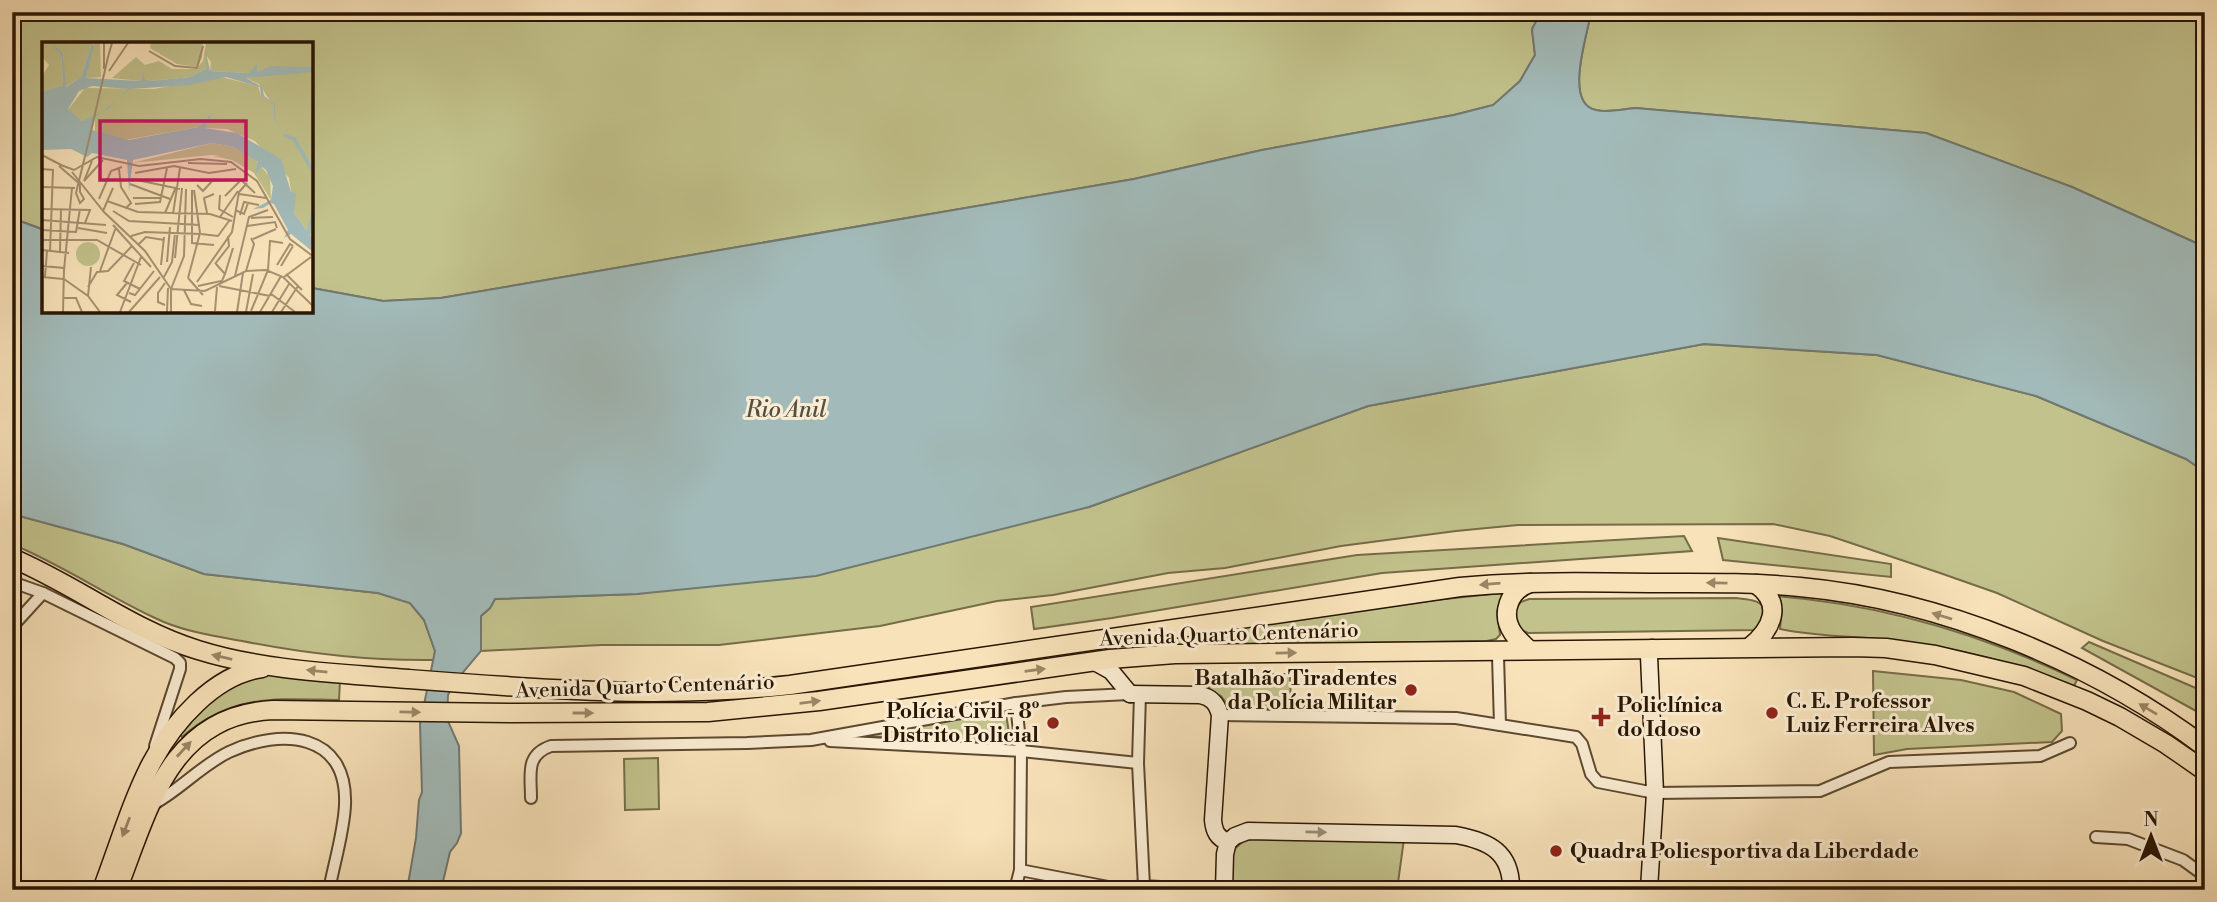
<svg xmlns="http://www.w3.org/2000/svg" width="2217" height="902" font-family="'Libre Bodoni',serif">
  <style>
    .green { fill: #c2c28c; stroke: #756c48; stroke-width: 2 }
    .water { fill: #a2bbba; stroke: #717971; stroke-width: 2 }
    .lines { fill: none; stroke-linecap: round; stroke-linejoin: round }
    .street-casing { stroke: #5c4930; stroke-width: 14 }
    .secondary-casing { stroke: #281603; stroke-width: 19 }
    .primary-casing { stroke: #281603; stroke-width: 21 }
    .street { stroke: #faecd2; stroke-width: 10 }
    .secondary { stroke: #faecd2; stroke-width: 16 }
    .primary { stroke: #f8e2b9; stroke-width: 18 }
    .oneway { fill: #9a8667 }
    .oneway2 { fill: #9c8c75 }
    .poi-dot { fill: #8f2418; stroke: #faecd2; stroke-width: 2.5 }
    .labels { text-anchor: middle; stroke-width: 6; stroke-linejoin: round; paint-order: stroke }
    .street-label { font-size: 21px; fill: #281603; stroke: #faecd2 }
    .poi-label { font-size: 21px; font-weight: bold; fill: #281603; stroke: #faecd2; text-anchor: start }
    .water-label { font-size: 23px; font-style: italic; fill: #535043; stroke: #faecd2 }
    .inset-river { fill: none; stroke: #a2bbba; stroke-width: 3.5 }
    .inset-road { fill: none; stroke: #a59070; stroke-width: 2 }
    .view { fill: #c2185b; fill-opacity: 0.15; stroke: #c2185b; stroke-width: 3.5 }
    .inset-edge { fill: none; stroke: #281603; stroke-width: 3.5 }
  </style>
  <rect width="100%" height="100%" fill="#f8e2b9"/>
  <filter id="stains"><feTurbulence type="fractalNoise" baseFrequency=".00286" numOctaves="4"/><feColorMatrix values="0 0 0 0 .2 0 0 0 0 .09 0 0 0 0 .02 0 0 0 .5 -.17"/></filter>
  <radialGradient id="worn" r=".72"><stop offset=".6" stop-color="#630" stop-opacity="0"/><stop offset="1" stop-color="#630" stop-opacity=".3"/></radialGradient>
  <g class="green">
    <polygon points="12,12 1546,12 1538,18 1532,29 1535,55 1520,81 1494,105 1454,115 1262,150 1134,179 441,298 383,301 312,288 312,44 44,44 44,230 12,218"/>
    <path d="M1591 12H2205V247L2072 187 1926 133 1635 108C1624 109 1607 113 1596 110 1563 104 1588 33 1591 12Z"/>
    <polygon points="1704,344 1877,355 2036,396 2186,459 2205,472 2205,681 2103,641 1997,593 1940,573 1830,536 1773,524 1518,525 1456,531 1341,546 1225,568 1168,573 1053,595 997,601 880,626 719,645 601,645 481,651 481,616 490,608 495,599 637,594 1089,507 1368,406"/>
    <path d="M12 514 123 544 204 574 378 593 410 603 424 620 435 651 434 660C368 661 307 654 242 641 214 636 181 631 155 618 106 595 62 565 12 544Z"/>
    <polygon points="1684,536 1692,551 1382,573 1112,618 1034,629 1031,607 1357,555"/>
    <polygon points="1718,538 1891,564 1891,577 1723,560"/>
    <polygon points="1502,593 1503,595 1497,611 1500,635 1496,639 1487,641 1163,646 1168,638 1435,600"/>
    <path d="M1776 596C1881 604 1982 634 2077 680L2074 686C2016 663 1955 647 1892 640 1855 636 1818 637 1780 629L1782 610Z"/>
    <path d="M1736 598C1764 601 1769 603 1757 630L1528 633 1518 628 1513 612 1521 602 1529 599Z"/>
    <polygon points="2089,642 2205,692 2205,716 2082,648"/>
    <polygon points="1873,671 1961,680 2014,692 2061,714 2062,731 2052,742 1907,749 1874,755"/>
    <path d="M264 674 340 681 339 700C277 699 232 693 182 737L178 733 199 710 231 684Z"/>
    <polygon points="1209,674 1290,674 1291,709 1230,708 1221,696 1209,691"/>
    <polygon points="998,711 1006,714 1011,745 864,736"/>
    <polygon points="658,758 659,809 625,810 624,759"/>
    <polygon points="1252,839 1404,839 1397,890 1229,890 1233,850 1244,841"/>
  </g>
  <path class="water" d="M1546 12H1591C1588 33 1563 104 1596 110 1607 113 1624 109 1635 108L1926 133 2072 187 2205 247V472L2186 459 2036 396 1877 355 1704 344 1368 406 1089 507 816 576 637 594 495 599 490 608 481 616V651L454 683 448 695 447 719 459 746 461 833 457 843 450 852 441 890H407L416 838 419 800 422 792 420 724 435 651 424 620 410 603 378 593 204 574 123 544 12 514V218L44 230V312H312V288L383 301 441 298 1134 179 1262 150 1454 115 1493 105 1520 81 1535 55 1532 29 1538 18Z"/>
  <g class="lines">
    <g class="street-casing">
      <g id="street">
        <polyline points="12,582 43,593 175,658 180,663 180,669 155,746"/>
        <polyline points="12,627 43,593"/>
        <polyline points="1140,694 1138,763 1144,886"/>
        <polyline points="1220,715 1456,718 1576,737 1582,744 1591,774 1598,782 1655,793 1820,791 1889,762 2040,756 2070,743"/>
        <polyline points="1500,725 1498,656 1501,650"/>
        <polyline points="830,741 1021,751 1138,763"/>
        <path d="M531 798C531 774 525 755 551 746L747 743 811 740 1016 703 1066 697 1130 694"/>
        <path d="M150 806C178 792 200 766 229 752 281 728 348 732 345 805 344 831 334 864 329 890"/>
        <polyline points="2096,837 2128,839 2183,860 2205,876"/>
        <polyline points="1020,870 1119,889 1144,886 1209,890"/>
        <polyline points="1015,890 1020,870 1021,751 1016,703"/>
      </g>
    </g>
    <g class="secondary-casing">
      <g id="secondary">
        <polyline points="1093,661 1111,671 1130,694"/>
        <path d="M1130 694 1200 695C1212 697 1217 704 1220 715L1213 820C1214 831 1217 838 1228 842"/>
        <path d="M1228 842 1235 836 1248 831 1456 835C1489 841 1512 852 1511 890"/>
        <polyline points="1649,889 1655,793 1649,656 1652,648"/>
        <polyline points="1224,890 1225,854 1228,842"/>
        <polyline points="1592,890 1665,890"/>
      </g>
    </g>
    <g class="primary-casing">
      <g id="primary">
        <path d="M12 558C76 585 132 630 198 650 265 671 339 673 408 679 536 689 663 699 790 685L1460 587C1524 581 1587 582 1651 583 1701 583 1750 582 1800 587 1942 600 2092 662 2205 747"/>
        <path d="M1750 647C1772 629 1784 604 1756 584"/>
        <path d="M1528 649C1523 644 1517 639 1513 633 1500 614 1509 590 1530 583"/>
        <path d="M102 890C118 848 131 803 151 764 173 722 214 675 262 668"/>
        <path d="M117 890C149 809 169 715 273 710L514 713 708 712 819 701 1110 659 1175 654 1853 647 1886 648 1935 655 2024 676 2087 701 2120 717 2166 744 2205 771"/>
      </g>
    </g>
    <use href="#street" class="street"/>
    <use href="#secondary" class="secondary"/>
    <use href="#primary" class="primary"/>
  </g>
  <defs><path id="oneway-solid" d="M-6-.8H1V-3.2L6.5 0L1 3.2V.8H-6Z" transform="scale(1.75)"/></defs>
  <g class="oneway">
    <use href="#oneway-solid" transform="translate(1717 583) rotate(-179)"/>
    <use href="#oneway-solid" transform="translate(1490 584) rotate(175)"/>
    <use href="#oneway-solid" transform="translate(1942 616) rotate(-163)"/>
    <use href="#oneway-solid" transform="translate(1286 653) rotate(-1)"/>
    <use href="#oneway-solid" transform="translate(222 657) rotate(-167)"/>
    <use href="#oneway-solid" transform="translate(1035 670) rotate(-8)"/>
    <use href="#oneway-solid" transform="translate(317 671) rotate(-174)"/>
    <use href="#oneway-solid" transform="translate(810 702) rotate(-7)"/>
    <use href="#oneway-solid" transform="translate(2148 709) rotate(-149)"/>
    <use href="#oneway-solid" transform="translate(410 712) rotate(1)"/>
    <use href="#oneway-solid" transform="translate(583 713)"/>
    <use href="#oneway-solid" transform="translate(184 749) rotate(-47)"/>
    <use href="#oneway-solid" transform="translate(126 827) rotate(111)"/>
  </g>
  <use class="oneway2" href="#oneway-solid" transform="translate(1316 832) rotate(1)"/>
  <g class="poi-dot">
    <circle cx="1411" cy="690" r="7"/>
    <circle cx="1772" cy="713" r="7"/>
    <path d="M1597.5 706.5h7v7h7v7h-7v7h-7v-7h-7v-7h7z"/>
    <circle cx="1053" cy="723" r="7"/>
    <circle cx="1556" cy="851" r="7"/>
  </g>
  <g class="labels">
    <g class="street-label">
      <text transform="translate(1229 634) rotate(-2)" y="7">Avenida Quarto Centenário</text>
      <text transform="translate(645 686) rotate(-2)" y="7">Avenida Quarto Centenário</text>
    </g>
    <g class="poi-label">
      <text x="1397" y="685" text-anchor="end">Batalhão Tiradentes<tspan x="1397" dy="24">da Polícia Militar</tspan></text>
      <text x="1786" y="708">C. E. Professor<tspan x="1786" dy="24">Luiz Ferreira Alves</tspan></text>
      <text x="1617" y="712">Policlínica<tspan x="1617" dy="24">do Idoso</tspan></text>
      <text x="1039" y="718" text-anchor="end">Polícia Civil - 8º<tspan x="1039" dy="24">Distrito Policial</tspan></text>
      <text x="1570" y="858">Quadra Poliesportiva da Liberdade</text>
    </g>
    <g class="water-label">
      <text x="786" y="417">Rio Anil</text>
    </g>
  </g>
  <g transform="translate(42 42)">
    <rect width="271" height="271" fill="#f8e2b9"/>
    <path d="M0 1H50L39 35 23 45 21 11 14 7 19 12 21 43 0 50V34L7 23 0 15ZM52 1H58L59 35 44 36ZM109 1H161L160 16 155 25 135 22 108 6ZM164 1H271V25L215 30V25L207 31 168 29 169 20 165 14V26L148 35 108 39 102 36V30L99 39 70 36 94 15 103 23 117 19 130 27H154L161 19ZM257 28 271 30V197L252 171 247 136 213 99 185 87 163 86 166 75 156 85 83 98 53 91V76L40 79 25 69 43 46 112 47 179 35 216 44 219 54 229 60 217 42 204 36ZM170 101 192 105 210 114 228 135 229 158 212 131 190 118 171 114H179L169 113 90 121ZM34 212a12 12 0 1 1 24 0a12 12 0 1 1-24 0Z" fill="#c2c28c"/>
    <path d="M50 1 52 4 44 36 99 39 102 28V36L108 39 148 35 165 26 163 7 168 29 207 31 215 22V30L229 24 271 25V30L204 36 220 45 222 54 233 62V75L242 93 232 75V62L219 54 218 45 184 35 148 43 88 47 53 76 50 88 87 98 156 85 170 71 163 86 195 91 239 117 249 150 254 151 252 171 271 197V210L249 192 242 196 246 188 232 162 229 161 221 166 211 167 229 158 231 144 224 128 220 125 213 133 216 120 192 105 170 101 91 118 87 149 85 118 50 111 45 115 29 107 0 108V50L21 43 19 12 13 7 11 3 21 11 24 45 39 35ZM50 44 86 47 65 68 40 79 26 67 37 49Z" fill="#a2bbba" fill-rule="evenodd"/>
    <path class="inset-river" d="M242 93 252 97 272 131M266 192 272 168"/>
    <path class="inset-road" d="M107 9 133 24 155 26 161 4M62 27V1M67 29 86 1M0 113 21 124M146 121 185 122M19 123 32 128 55 115 97 124 159 117 189 120 215 139 248 197 272 215M17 124 39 143M0 127 11 128 8 209M77 127 79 145 89 161 84 166M30 130 62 170 103 209 129 247V270M93 131 132 124 167 131 194 127M90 137 138 147M42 139 50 119M42 139 61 118M157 139 199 138 213 151M36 141 37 142 38 144V150L42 157 38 161 34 151 46 102 66 15 70 1M88 142 128 157M155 143 161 149 172 137M0 145 33 146M150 148V201L172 203M197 152 224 156M178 153 177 167 191 175M183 154 199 138M91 156H119M57 157 69 129 80 125M65 159 96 170 168 172 190 179M93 162 118 160 125 126M0 167 48 168 43 181M193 168 202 172 206 161M61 169 71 146M71 169 87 179 158 183M123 171 134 145M165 171 162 156 172 152M131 172 138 126M198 173 202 160 217 163M178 175 196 149M209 176 231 175M0 178 64 183M71 183 109 225M205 184 233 180 235 186M36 186 65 191M0 188 34 190 38 167M159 192 176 194 187 179M89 194 103 190 158 192M211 197 234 187M0 198H55L99 223M97 202 104 195 122 198M0 208 27 211M18 209 19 167M133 216 140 146M125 220 128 185M92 221 82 239 98 247M173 222 187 204 186 194M174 222 183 232 179 241M119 223 122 195M235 223 248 202 251 204M0 224 22 226 21 270M239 224 251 204M22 228 30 146M58 229 74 185M204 229 212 202 209 196M183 232 191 206M244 232 260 248M193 234 207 175 226 168M0 235 21 237M3 235 5 209M122 235 130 220 133 191M242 235 269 215M146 236 158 191 152 148M146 236 161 253M22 237 46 254 58 270M155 240 190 190 197 150 205 141M85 241 75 253 89 260M123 241 116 251V260L123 263M156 244 179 239M177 244 228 254M46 245 55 230 66 229 90 204M129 247 142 214 144 147M129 247 163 249 204 229 224 228 241 235 272 265M142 248 149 262 160 264M87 251 93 253 112 229M228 251 253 270M46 254 49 225M21 256H34L40 270M173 269 175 245M209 269 226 228 228 199 241 201M78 270 99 215M87 270 118 235M125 270 126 246M195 270 201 231M204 270 211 232M218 270 239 234M230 270 247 242M239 270 256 244"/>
    <path class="view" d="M58 79H204V138H58Z"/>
    <rect width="271" height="271" class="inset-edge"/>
  </g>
  <rect width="2217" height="902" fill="none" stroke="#f8e2b9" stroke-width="42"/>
  <rect x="14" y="14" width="2189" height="874" fill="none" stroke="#281603" stroke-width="3.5"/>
  <rect x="21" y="21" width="2175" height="860" fill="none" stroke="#281603" stroke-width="2"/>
  <g transform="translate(2151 836)" stroke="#faecd2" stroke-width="5" paint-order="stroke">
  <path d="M0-5L12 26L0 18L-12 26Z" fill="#281603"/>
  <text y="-10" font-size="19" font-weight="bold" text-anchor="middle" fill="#281603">N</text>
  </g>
  <rect width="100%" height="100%" filter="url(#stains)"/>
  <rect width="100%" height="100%" fill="url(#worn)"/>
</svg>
